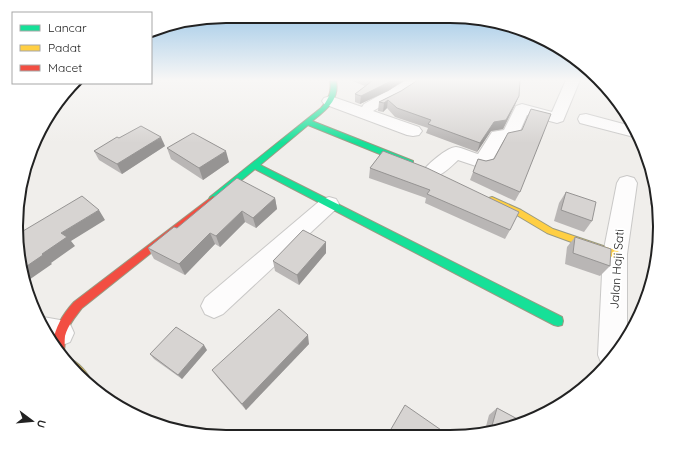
<svg xmlns="http://www.w3.org/2000/svg" width="676" height="453" font-family="Quicksand,sans-serif">
  <style>
    .lines { fill: none; stroke-linecap: round; stroke-linejoin: round }
    .street-casing { stroke: #c9c8c7; stroke-width: 2 }
    .fast-casing { stroke: #999a82; stroke-width: 2 }
    .slow-casing { stroke: #999a82; stroke-width: 2 }
    .jam-casing { stroke: #999a82; stroke-width: 2 }
    .street { fill: #fdfcfc; fill-rule: evenodd }
    .fast { fill: #16e098; fill-rule: evenodd }
    .slow { fill: #ffcf43; fill-rule: evenodd }
    .jam { fill: #f24e42; fill-rule: evenodd }
    .wall { fill: #b9b6b5 }
    .shaded-wall { fill: #969493 }
    .building { fill: #d7d4d2; stroke: #969493 }
    .labels { text-anchor: middle; stroke-width: 4; stroke-linejoin: round; paint-order: stroke }
    .street-label { font-size: 12px; fill: #222; stroke: #fff }
    .rim { fill: none; stroke: #222; stroke-width: 2 }
  </style>
  <rect width="100%" height="100%" fill="#f0eeeb"/>
  <g class="lines">
    <g class="street-casing">
      <g id="street">
        <polygon points="407,80 424,80 422,83 373,111 419,127 422,131 419,135 413,136 407,135 324,104 322,101 324,98 330,96 336,98 362,107 364,104"/>
        <path d="M566 80H580L563 121 557 123 527 115 517 138 504 140 489 166 482 168 458 160C448 169 439 180 425 176L422 172C427 165 447 147 456 147 463 148 471 152 478 154L492 132 504 130 516 106 522 104 552 112Z"/>
        <polygon points="586,114 631,126 638,136 634,137 580,123 578,119 580,115"/>
        <polygon points="627,176 634,178 637,183 627,254 627,332 605,366 602,365 598,355 603,254 617,183 620,178"/>
        <polygon points="329,197 336,199 339,204 336,209 223,314 214,318 205,314 201,306 205,298 322,199"/>
        <polygon points="43,317 60,320 70,324 74,333 70,342 60,346 54,345 44,332 39,319"/>
      </g>
    </g>
    <g class="fast-casing">
      <path id="fast" d="M330 80H336C340 100 326 110 312 121L413 161V165H407L308 125 260 165 562 317 563 321 562 325 558 326 554 325 255 169 216 201H210L209 199 210 197 321 108C329 99 332 92 330 80Z"/>
    </g>
    <g class="slow-casing">
      <g id="slow">
        <polygon points="492,197 521,210 553,229 618,251 620,254 618,257 615,258 547,233 515,214 489,202 488,200 489,198"/>
        <path d="M70 359C78 362 88 373 91 381L90 384 78 376 66 361Z"/>
      </g>
    </g>
    <g class="jam-casing">
      <path id="jam" d="M213 196 217 199 216 201 82 308C75 317 68 325 65 336 64 343 66 350 62 355L53 343C55 327 63 314 74 302Z"/>
    </g>
    <use href="#street" class="street"/>
    <use href="#fast" class="fast"/>
    <use href="#slow" class="slow"/>
    <use href="#jam" class="jam"/>
  </g>
  <g class="wall">
    <polygon points="350,80 405,80 388,91 360,104 355,102 355,94 365,86"/>
    <polygon points="401,91 519,96 515,105 503,129 491,131 477,152 426,133 428,128 395,117 387,108 383,112 378,111 379,102"/>
    <polygon points="119,138 165,146 122,174 99,160 94,151"/>
    <polygon points="167,148 229,162 203,180 171,159"/>
    <polygon points="383,151 510,230 505,239 425,203 426,198 369,178 370,168"/>
    <polygon points="478,159 486,161 494,159 520,192 515,201 470,180"/>
    <polygon points="566,192 592,221 584,232 554,221 559,203"/>
    <polygon points="275,198 277,209 256,228 245,222 220,247 215,244 185,275 154,259 148,248 177,228"/>
    <polygon points="654,198 660,226 660,229 659,229 650,203"/>
    <polygon points="575,237 610,266 600,276 565,264 567,247"/>
    <polygon points="326,242 326,253 299,285 275,271 273,261"/>
    <polygon points="309,344 246,410 218,378 212,370"/>
    <polygon points="207,350 182,379 154,359 150,354"/>
    <polygon points="497,408 523,422 485,430 489,415"/>
  </g>
  <g class="shaded-wall">
    <polygon points="393,80 405,80 388,91 360,104 361,96"/>
    <polygon points="519,96 515,105 503,129 491,131 477,152 480,143 494,122"/>
    <polygon points="388,100 387,108 383,112 384,103"/>
    <polygon points="161,137 165,146 122,174 117,164"/>
    <polygon points="226,151 229,162 203,180 199,168"/>
    <polygon points="275,198 277,209 256,228 253,218"/>
    <polygon points="99,210 105,220 71,241 75,246 51,263 52,264 26,282 21,270 42,254 61,233"/>
    <polygon points="242,211 245,222 220,247 216,236"/>
    <polygon points="210,233 215,244 185,275 179,264"/>
    <polygon points="326,242 326,253 299,285 297,275"/>
    <polygon points="308,335 309,344 246,410 242,404"/>
    <polygon points="204,345 207,350 182,379 178,375"/>
  </g>
  <g class="building">
    <polygon points="370,80 393,80 361,96 355,94 372,81"/>
    <polygon points="418,80 520,80 519,96 506,120 494,122 480,143 428,124 431,120 397,108 388,100 384,103 379,102 401,91"/>
    <polygon points="531,109 551,114 520,192 473,172 478,159 486,161 494,159 508,133 522,130"/>
    <polygon points="141,126 161,137 117,164 94,151 117,137 119,138"/>
    <polygon points="193,133 226,151 199,168 167,148"/>
    <polygon points="383,151 427,168 519,212 510,230 427,194 430,190 370,168"/>
    <polygon points="237,178 275,198 253,218 242,211 216,236 210,233 179,264 148,248 174,227 177,228"/>
    <polygon points="566,192 596,202 592,221 561,210"/>
    <polygon points="82,196 99,210 61,233 67,237 42,254 43,255 21,270 20,268 18,234"/>
    <polygon points="303,230 326,242 297,275 273,261"/>
    <polygon points="575,237 611,249 610,266 573,253"/>
    <polygon points="279,309 308,335 242,404 212,370"/>
    <polygon points="176,327 204,345 178,375 150,354"/>
    <polygon points="405,405 444,432 442,437 387,436"/>
    <polygon points="497,408 523,422 491,429"/>
  </g>
  <linearGradient id="sky" x2="0" y2="1"><stop stop-color="#97c4e6"/><stop offset="0.56" stop-color="#f8f7f6"/><stop offset="1" stop-color="#f8f7f6" stop-opacity="0"/></linearGradient>
  <rect width="676" height="143" fill="url(#sky)"/>
  <g class="labels">
    <g class="street-label">
      <text transform="translate(617 269) rotate(-86)" y="4">Jalan Haji Sati</text>
    </g>
  </g>
  <path d="M0 0H676V453H0ZM226 23H450A203 203 0 0 1 653 226V227A203 203 0 0 1 450 430H226A203 203 0 0 1 23 227V226A203 203 0 0 1 226 23Z" fill="#fff" fill-rule="evenodd"/>
  <path class="rim" d="M226 23H450A203 203 0 0 1 653 226V227A203 203 0 0 1 450 430H226A203 203 0 0 1 23 227V226A203 203 0 0 1 226 23Z"/>
  <rect x="12" y="12" width="140" height="72" fill="#ffffff" stroke="#a7a7a7"/>
  <rect x="20" y="25" width="20" height="6" fill="#16e098" stroke="#a7a7a7"/>
  <text x="48" y="32" font-size="12" fill="#222222">Lancar</text>
  <rect x="20" y="45" width="20" height="6" fill="#ffcf43" stroke="#a7a7a7"/>
  <text x="48" y="52" font-size="12" fill="#222222">Padat</text>
  <rect x="20" y="65" width="20" height="6" fill="#f24e42" stroke="#a7a7a7"/>
  <text x="48" y="72" font-size="12" fill="#222222">Macet</text>
  <g transform="translate(32 421) rotate(106)" stroke="#ffffff" stroke-width="3" paint-order="stroke">
  <path d="M0-3L7 15L0 10L-7 15Z" fill="#222222"/>
  <text y="-6" font-size="11" font-weight="bold" text-anchor="middle" fill="#222222">U</text>
  </g>
</svg>
